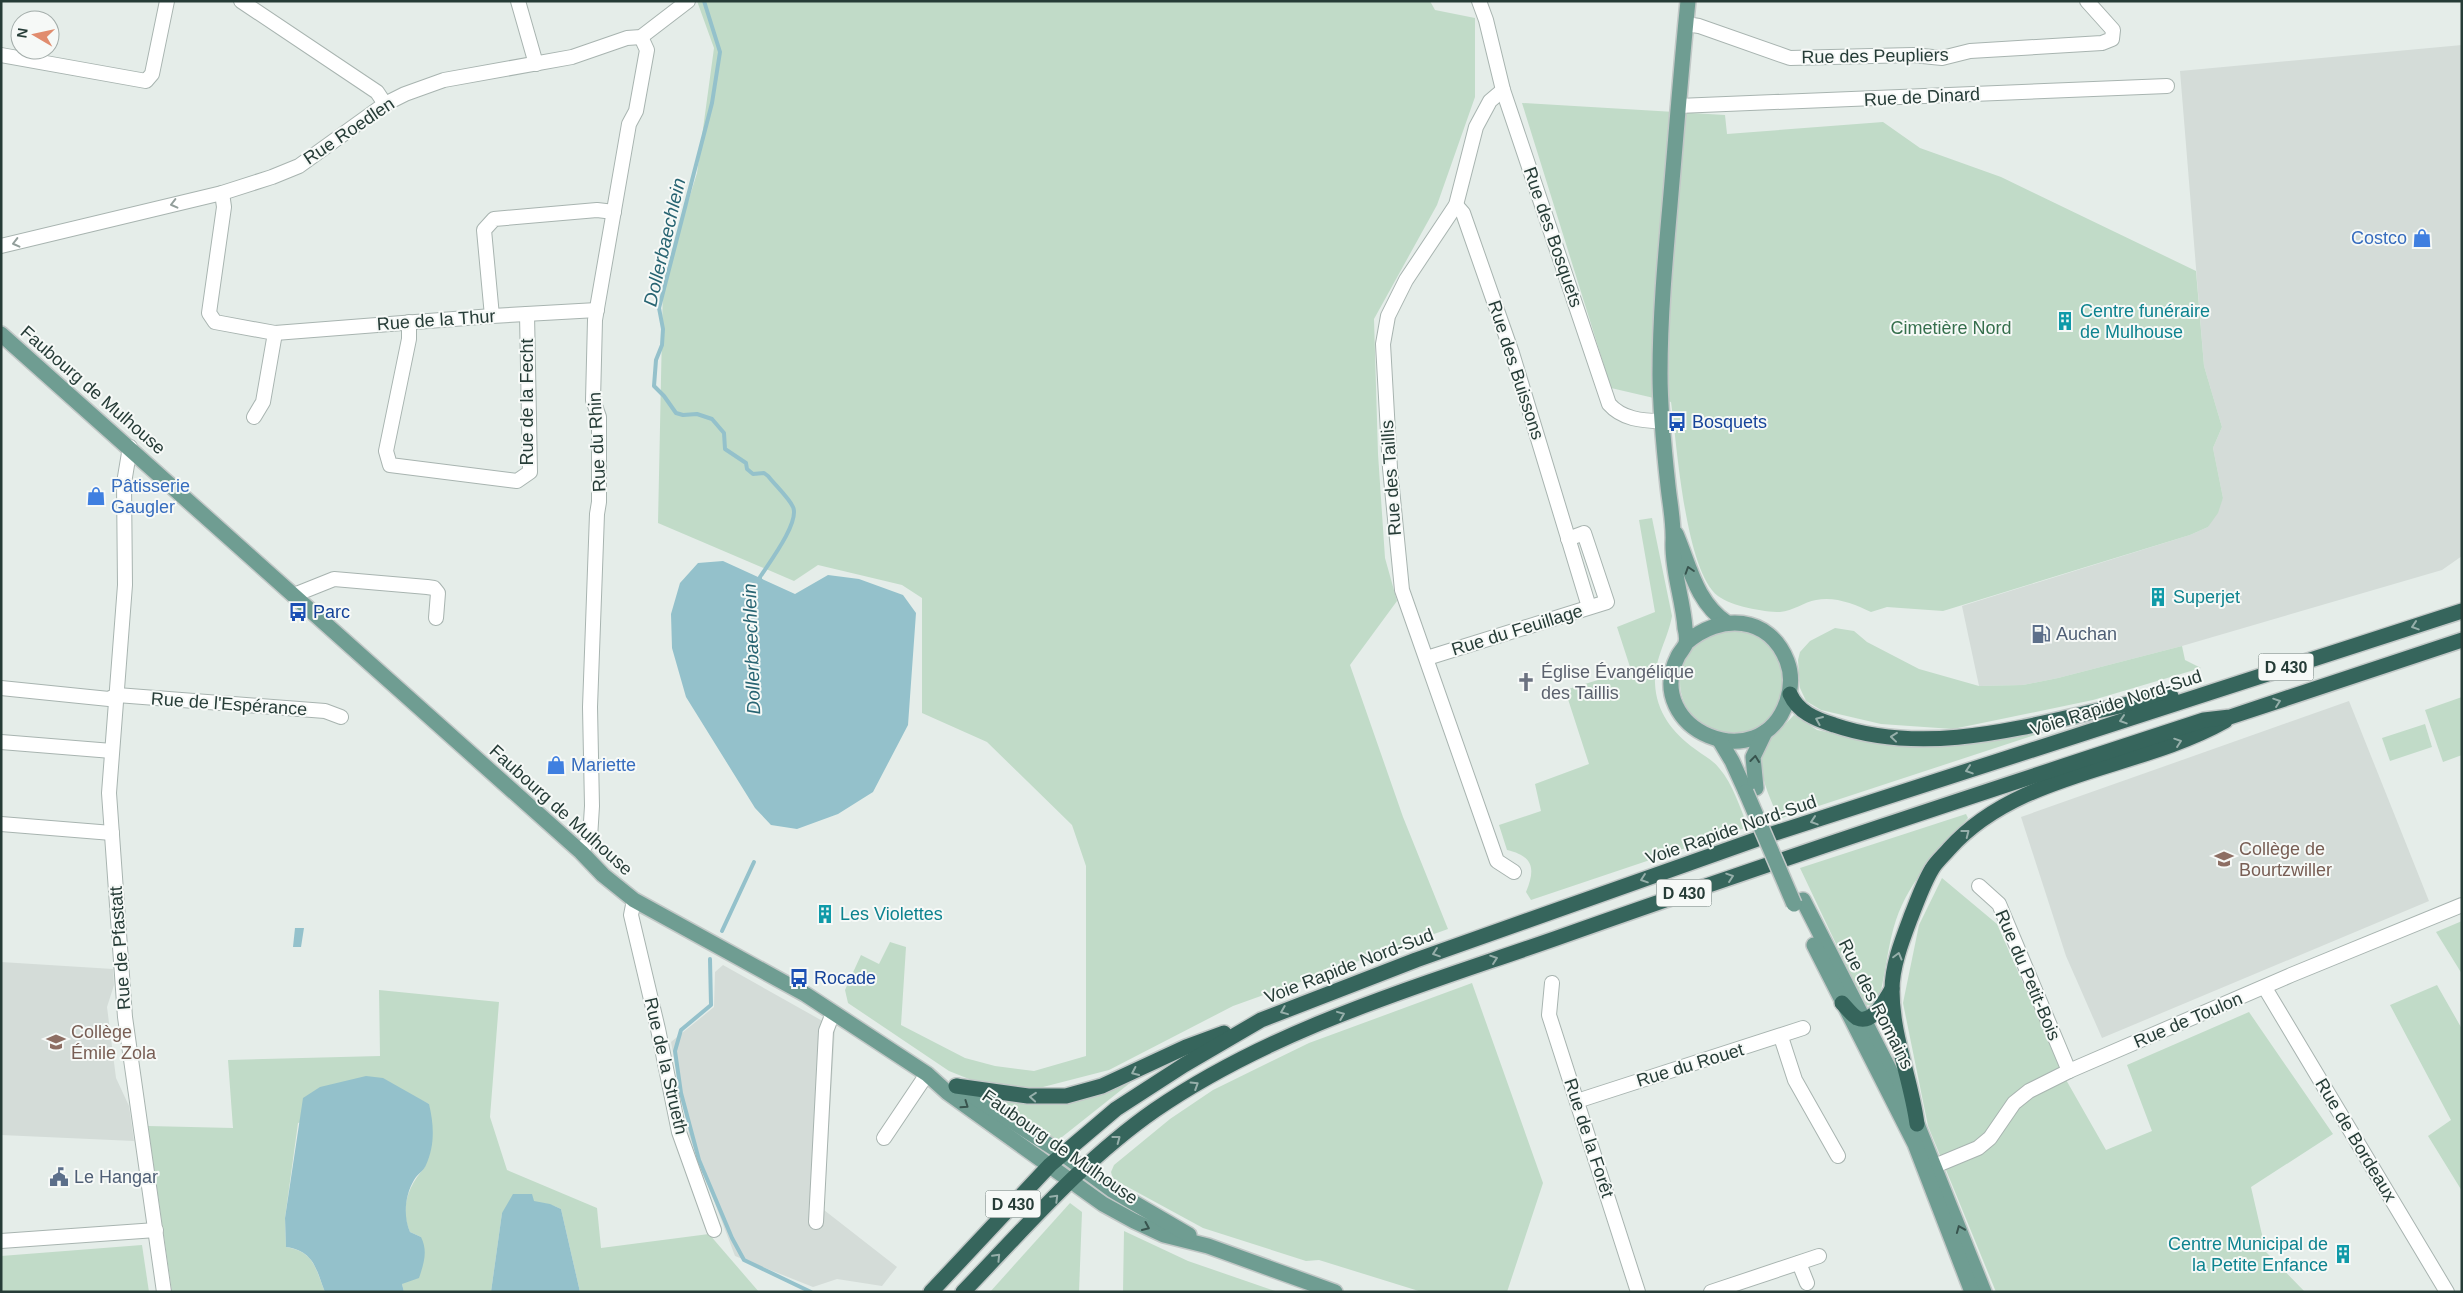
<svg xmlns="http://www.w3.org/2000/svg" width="2463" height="1293" font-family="Helvetica,sans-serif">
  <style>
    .built { fill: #d4dcd8 }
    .green { fill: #c1dbc8 }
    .water { fill: #94c1cb }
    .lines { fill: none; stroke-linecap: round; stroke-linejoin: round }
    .stream { stroke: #94c1cb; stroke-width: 4 }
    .minor-casing { stroke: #a8b4b0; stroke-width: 16 }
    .major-casing { stroke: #c2c8c7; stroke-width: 18 }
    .highway-casing { stroke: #c2c8c7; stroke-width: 18 }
    .minor { stroke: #fff; stroke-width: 14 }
    .major { stroke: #6f9d92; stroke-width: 15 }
    .highway { stroke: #36655c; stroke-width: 15 }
    .major-bridge-casing { stroke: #c2c8c7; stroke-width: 18; stroke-linecap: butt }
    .major-bridge { stroke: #6f9d92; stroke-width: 15 }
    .oneway { stroke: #929e9b }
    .oneway2 { stroke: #38544e }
    .oneway3 { stroke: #96afaa }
    .labels { text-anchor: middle; stroke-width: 4; stroke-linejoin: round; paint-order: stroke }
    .shield { fill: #f6f9f7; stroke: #647571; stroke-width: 1 }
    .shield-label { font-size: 16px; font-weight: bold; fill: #263c37 }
    .street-label { font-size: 18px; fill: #263c37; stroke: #f6f9f7 }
    .shop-label { font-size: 18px; fill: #366cbe; stroke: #f6f9f7; text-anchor: start }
    .culture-label { font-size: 18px; fill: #0d838f; stroke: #f6f9f7; text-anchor: start }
    .park-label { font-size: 18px; fill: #356f4c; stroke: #f6f9f7 }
    .transit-label { font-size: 18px; fill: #164399; stroke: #f6f9f7; text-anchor: start }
    .service-label { font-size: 18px; fill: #4e5e75; stroke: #f6f9f7; text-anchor: start }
    .worship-label { font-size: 18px; fill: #5b616d; stroke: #f6f9f7; text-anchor: start }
    .education-label { font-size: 18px; fill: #785e54; stroke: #f6f9f7; text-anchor: start }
    .water-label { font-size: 19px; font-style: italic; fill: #276472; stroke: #f6f9f7 }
  </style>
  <rect width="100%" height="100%" fill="#e5ede9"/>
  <g class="built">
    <polygon points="2462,45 2462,556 2442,570 2182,646 2058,678 2023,685 1979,686 1962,606 2190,535 2208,527 2223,498 2213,448 2222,427 2204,366 2180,71"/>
    <polygon points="2349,701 2429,901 2102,1038 2066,956 2021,817"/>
    <polygon points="1,962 113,969 114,985 107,1007 116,1078 129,1106 134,1141 1,1135"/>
    <polygon points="723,965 835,1028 824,1210 897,1267 882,1286 837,1279 813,1287 735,1256 689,1135 671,1042 714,1007 715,972"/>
  </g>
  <g class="green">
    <polygon points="697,1 1430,1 1435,10 1475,18 1475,97 1437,205 1374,319 1378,454 1385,558 1397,601 1350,665 1403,817 1448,929 1233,1006 1109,1070 1043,1087 1010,1087 969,1079 949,1071 848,1003 845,990 861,955 879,964 890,942 906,947 901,1025 965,1058 995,1066 1034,1071 1086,1056 1086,866 1072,825 987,742 922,713 922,598 902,585 818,565 794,581 658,523 663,283 697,173 714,48"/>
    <path d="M1522 103 1725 115 1727 134 1883 122 1920 148 2001 177 2196 271 2204 366 2222 427 2213 448 2223 498 2218 513 2208 527 2190 535 1943 611 1887 607 1871 612C1855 604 1834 596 1816 600 1804 602 1793 611 1780 612 1763 612 1731 606 1718 596 1685 571 1677 444 1671 402L1611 388Z"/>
    <path d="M1652 518 1672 616C1668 639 1654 659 1655 683 1656 712 1673 733 1695 749 1704 756 1712 759 1719 768 1733 784 1740 808 1748 827L1531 900 1526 892C1536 868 1533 856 1507 850L1499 825 1541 811 1535 784 1589 764 1565 690 1631 670 1617 627 1655 612 1639 520Z"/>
    <polygon points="1835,628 1854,631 1867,642 1919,669 1979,686 2023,685 2058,678 2182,646 2185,660 2201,668 2093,700 1953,729 1881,724 1821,710 1806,701 1800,688 1798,660 1800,652 1810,641"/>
    <circle cx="1732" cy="682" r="52"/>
    <polygon points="2462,697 2462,755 2443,762 2425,710"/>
    <path d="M1794 715 1817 730 1887 744 1928 746 2044 732 1779 819C1769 795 1750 761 1771 737 1778 729 1787 723 1794 715Z"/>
    <polygon points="2425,724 2432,747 2390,761 2382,738"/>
    <path d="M1966 814 1968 818C1940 850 1910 879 1896 920 1888 944 1886 970 1880 995 1877 1002 1873 1006 1865 1005L1800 868Z"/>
    <polygon points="1942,878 1997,924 2065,1078 2106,1150 2152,1131 2127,1065 2249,1012 2333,1134 2251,1187 2266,1252 2305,1292 1996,1292 1928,1126 1903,1003 1919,925"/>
    <polygon points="2462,921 2462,974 2436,932"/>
    <polygon points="1472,983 1543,1183 1507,1292 1422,1292 1319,1260 1306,1261 1203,1228 1113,1179 1111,1172 1114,1165 1170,1119 1213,1090 1309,1043"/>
    <polygon points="2437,985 2462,1029 2462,1191 2428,1136 2451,1120 2390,1005"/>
    <path d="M379 990 499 1002 490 1117 507 1170 597 1208 601 1248 709 1234 759 1292H580L561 1209C537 1197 525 1205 502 1213L491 1292H404L402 1284 421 1237 410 1232C399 1208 409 1185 425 1167L429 1104 410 1095 298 1123 285 1218 286 1247C315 1252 315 1268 325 1292H172L148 1126 233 1128 228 1060 380 1056Z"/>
    <polygon points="1129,1081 1130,1083 1057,1141 996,1101 1031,1103"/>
    <polygon points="1070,1203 1082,1212 1079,1292 990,1292"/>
    <polygon points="1124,1231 1188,1261 1278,1292 1123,1292"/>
    <polygon points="142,1245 149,1292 1,1292 1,1256"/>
  </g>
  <g class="water">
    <polygon points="723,561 795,594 828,575 859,579 903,595 916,613 908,725 873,792 838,814 797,829 771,825 755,808 686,697 672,648 671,614 680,583 698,563"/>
    <polygon points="295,928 304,928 301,947 293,947"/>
    <path d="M366 1076 383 1078 429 1104C434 1125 435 1145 426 1165 424 1171 417 1174 414 1180 405 1195 403 1216 410 1232L421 1237C428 1251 424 1263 419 1278L402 1284 404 1292H325C316 1270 315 1251 286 1247L285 1218 303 1098 320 1087Z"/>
    <polygon points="513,1194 532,1194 534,1201 550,1204 561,1209 580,1292 491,1292 502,1213"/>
  </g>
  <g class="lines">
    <g class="stream">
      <path d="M704 1 720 52 712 103 659 308 663 329 662 345 656 360 654 386 664 396 676 413 683 415 697 414 712 419 724 433 725 449 746 463 747 469 753 474 764 473 768 476C775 485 789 498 793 507 800 522 769 563 760 577V581"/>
      <polyline points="722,931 754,862"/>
      <polyline points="710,959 711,1005 681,1030 675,1051 681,1093 699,1160 732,1238 744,1260 811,1292"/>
    </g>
    <g class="minor-casing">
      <g id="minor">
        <polyline points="241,1 377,92 385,104"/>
        <polyline points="518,1 536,64"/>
        <path d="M1479 1 1486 20 1503 90 1609 404C1622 419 1642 421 1661 421"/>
        <polyline points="1686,24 1699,26 1790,58 1913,55 1942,58 1970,51 2102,43 2112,39 2113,30 2087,1"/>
        <polyline points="1,55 146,81 152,74 167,1"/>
        <polyline points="1503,90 1490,101 1476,127 1456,205 1406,280 1388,316 1383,344 1390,468 1402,590 1497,861 1514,872"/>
        <polyline points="1678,106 2167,86"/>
        <polyline points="222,193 224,207 209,313 215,322 275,333 492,316 597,310"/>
        <polyline points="1456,205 1463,213 1512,353 1589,607"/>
        <polyline points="1,246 222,193 272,177 299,166 385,104 405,94 444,80 572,57 627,38 641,37 688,1"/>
        <polyline points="492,316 484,230 494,219 597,210 614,212"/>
        <polyline points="409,322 409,339 386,451 390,465 517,481 530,472 527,314"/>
        <polyline points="254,417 263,402 275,333"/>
        <polyline points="130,447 124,483 125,585 109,793 125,1017 164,1292"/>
        <polyline points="294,595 334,579 427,587 434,588 438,593 436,618"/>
        <polyline points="1427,658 1607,602 1584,533 1568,539"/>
        <polyline points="1,688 109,699 117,695 325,711 341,717"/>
        <polyline points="1,742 112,751"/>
        <polyline points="1,824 112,833"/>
        <polyline points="581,852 590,838 592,806 590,707 597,514 599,502 599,417 593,400 595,320 629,124 636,111 647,50 641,37"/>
        <polyline points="1979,886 1999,904 2069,1071"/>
        <polyline points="634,900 631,915 658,1029 679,1132 714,1230"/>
        <polyline points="1552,983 1549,1015 1638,1292"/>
        <polyline points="2265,988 2447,1292"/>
        <polyline points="1781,1037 1795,1080 1838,1156"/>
        <polyline points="1577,1101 1803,1028"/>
        <polyline points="884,1138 927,1074"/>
        <polyline points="1925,1170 1978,1148 1990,1138 2014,1103 2029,1091 2069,1071 2291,975 2462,905"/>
        <polyline points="816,1222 826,1031 833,1013"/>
        <polyline points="1,1241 156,1230"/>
        <polyline points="1799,1263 1807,1283"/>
        <polyline points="1711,1292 1819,1256"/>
      </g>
    </g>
    <g class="major-casing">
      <g id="major">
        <polyline points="1,334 581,852 603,875 634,900 805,994 927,1074 948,1093 1103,1204 1134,1221 1164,1235 1208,1246 1335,1292"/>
        <path d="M1676 534C1690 567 1696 602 1727 623"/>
        <path d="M1686 643C1720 613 1769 615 1787 661 1792 674 1791 689 1787 701 1761 780 1641 730 1678 656 1680 652 1685 647 1686 643 1687 639 1686 632 1685 628 1683 599 1672 571 1673 542 1674 523 1670 505 1668 486 1664 449 1660 411 1660 374 1660 317 1665 261 1670 205 1676 137 1681 69 1688 1"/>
        <polyline points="1720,741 1732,761 1746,792"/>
        <polyline points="1756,788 1753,757 1765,732"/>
        <polyline points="1803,900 1917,1124 1984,1292"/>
        <polyline points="1814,945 1915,1144 1972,1292"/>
        <polyline points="957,1086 1063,1154 1112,1190 1189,1235"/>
      </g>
    </g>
    <g class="highway-casing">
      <g id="highway">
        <path d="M1790 694C1798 712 1815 719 1834 725 1945 763 2061 713 2171 696"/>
        <path d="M1842 1003C1846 1007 1852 1015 1857 1018 1873 1025 1885 1000 1892 989"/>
        <polyline points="956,1086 1028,1096 1066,1096 1102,1086 1186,1047 1224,1033"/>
        <path d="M1917 1124C1911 1079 1892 1036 1892 990 1892 965 1903 938 1912 914 1918 899 1924 882 1932 869 1936 862 1944 855 1949 849 2019 771 2138 770 2225 721"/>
        <polyline points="931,1292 1050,1165 1116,1109 1184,1065 1261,1020 1416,960 1766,836 2462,611"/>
        <path d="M963 1292C1024 1229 1083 1160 1155 1110 1276 1027 1420 986 1557 938 1771 862 1987 791 2204 720L2230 717 2462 640"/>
      </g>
    </g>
    <use href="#minor" class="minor"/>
    <use href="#major" class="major"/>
    <use href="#highway" class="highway"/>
    <g class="major-bridge-casing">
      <polyline id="major-bridge" points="1746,792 1794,904"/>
    </g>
    <use href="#major-bridge" class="major-bridge"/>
  </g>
  <defs><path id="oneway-chevron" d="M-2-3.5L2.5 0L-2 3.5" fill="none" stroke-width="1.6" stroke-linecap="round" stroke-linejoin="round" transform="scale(1.25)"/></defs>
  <g class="oneway">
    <use href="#oneway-chevron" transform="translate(174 204) rotate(166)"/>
    <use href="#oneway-chevron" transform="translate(16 243) rotate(166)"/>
  </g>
  <g class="oneway2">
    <use href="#oneway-chevron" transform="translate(1689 570) rotate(-108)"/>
    <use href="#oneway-chevron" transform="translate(1755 759) rotate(-83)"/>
    <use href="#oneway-chevron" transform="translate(965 1105) rotate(35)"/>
    <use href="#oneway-chevron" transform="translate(1146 1227) rotate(24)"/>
    <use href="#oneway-chevron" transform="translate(1960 1229) rotate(-112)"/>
  </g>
  <g class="oneway3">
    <use href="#oneway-chevron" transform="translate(2415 626) rotate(162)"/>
    <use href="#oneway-chevron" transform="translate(2277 702) rotate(-19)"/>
    <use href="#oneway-chevron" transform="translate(1819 720) rotate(-157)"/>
    <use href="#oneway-chevron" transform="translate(2123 720) rotate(162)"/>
    <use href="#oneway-chevron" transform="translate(1894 737) rotate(-174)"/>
    <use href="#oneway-chevron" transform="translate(2178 742) rotate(-19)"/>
    <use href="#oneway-chevron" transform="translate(1969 770) rotate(162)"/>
    <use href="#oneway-chevron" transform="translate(1814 821) rotate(162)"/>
    <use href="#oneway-chevron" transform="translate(1966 833) rotate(-38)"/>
    <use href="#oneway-chevron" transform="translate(1730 877) rotate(-19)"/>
    <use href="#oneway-chevron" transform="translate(1644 879) rotate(161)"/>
    <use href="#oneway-chevron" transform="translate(1436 953) rotate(161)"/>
    <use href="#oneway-chevron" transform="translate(1898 956) rotate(-75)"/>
    <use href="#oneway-chevron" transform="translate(1494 959) rotate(-19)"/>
    <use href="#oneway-chevron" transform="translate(1284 1011) rotate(158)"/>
    <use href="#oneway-chevron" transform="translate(1341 1015) rotate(-22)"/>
    <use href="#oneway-chevron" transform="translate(1135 1072) rotate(155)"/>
    <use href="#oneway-chevron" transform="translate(1195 1085) rotate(-32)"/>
    <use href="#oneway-chevron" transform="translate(1033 1097) rotate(-175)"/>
    <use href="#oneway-chevron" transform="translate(1117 1139) rotate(-37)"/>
    <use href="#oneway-chevron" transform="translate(1055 1198) rotate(-45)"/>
    <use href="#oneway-chevron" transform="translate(997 1257) rotate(-46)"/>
  </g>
  <defs>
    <g id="shop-bare" transform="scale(1.5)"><path d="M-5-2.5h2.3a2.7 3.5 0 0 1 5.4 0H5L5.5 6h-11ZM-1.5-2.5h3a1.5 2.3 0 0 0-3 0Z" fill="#3f7fe0" stroke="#f6f9f7" stroke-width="2.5" paint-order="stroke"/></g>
    <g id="building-bare" transform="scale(1.5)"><path d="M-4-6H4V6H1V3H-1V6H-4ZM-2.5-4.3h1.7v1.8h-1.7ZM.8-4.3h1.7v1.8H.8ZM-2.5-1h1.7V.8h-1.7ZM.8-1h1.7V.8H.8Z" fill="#0f9aa8" stroke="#f6f9f7" stroke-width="2.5" paint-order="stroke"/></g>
    <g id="bus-bare" transform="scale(1.5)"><path d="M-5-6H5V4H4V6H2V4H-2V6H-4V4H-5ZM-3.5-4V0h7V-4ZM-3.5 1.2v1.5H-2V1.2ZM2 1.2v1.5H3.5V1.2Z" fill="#1a4fb4" stroke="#f6f9f7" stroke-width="2.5" paint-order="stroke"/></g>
    <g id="fuel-bare" transform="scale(1.5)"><path d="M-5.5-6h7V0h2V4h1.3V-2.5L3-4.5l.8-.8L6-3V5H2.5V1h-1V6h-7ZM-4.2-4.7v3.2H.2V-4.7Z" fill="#5c6f8a" stroke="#f6f9f7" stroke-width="2.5" paint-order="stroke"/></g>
    <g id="church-bare" transform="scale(1.5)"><path d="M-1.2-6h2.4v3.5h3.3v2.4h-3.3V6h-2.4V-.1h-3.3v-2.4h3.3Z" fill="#6b7280" stroke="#f6f9f7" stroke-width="2.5" paint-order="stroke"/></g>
    <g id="school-bare" transform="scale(1.5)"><path d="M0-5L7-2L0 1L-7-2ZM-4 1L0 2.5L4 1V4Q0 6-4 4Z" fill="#8d6e63" stroke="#f6f9f7" stroke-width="2.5" paint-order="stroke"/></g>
    <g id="civic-bare" transform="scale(1.5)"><path d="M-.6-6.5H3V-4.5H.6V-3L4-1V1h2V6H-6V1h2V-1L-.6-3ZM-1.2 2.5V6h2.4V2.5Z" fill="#5c6f8a" stroke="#f6f9f7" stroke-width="2.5" paint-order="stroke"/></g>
  </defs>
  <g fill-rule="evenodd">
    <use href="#shop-bare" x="2422" y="238"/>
    <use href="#building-bare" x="2065" y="321"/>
    <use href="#bus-bare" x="1677" y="422"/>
    <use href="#shop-bare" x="96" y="496"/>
    <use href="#building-bare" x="2158" y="597"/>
    <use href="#bus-bare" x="298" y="612"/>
    <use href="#fuel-bare" x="2041" y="634"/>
    <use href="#church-bare" x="1526" y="682"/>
    <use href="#shop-bare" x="556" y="765"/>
    <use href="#school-bare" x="2224" y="859"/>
    <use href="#building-bare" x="825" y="914"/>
    <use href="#bus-bare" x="799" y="978"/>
    <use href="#school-bare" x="56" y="1042"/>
    <use href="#civic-bare" x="59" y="1177"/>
    <use href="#building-bare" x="2343" y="1254"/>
  </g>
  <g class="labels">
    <g class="shield">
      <rect x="2258.5" y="653.5" width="55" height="27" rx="4"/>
      <rect x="1656.5" y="879.5" width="55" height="27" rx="4"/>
      <rect x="985.5" y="1190.5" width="55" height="27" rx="4"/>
    </g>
    <g class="shield-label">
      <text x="2286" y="673">D 430</text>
      <text x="1684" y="899">D 430</text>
      <text x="1013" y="1210">D 430</text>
    </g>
    <g class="street-label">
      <text transform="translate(1875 56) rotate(-1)" y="6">Rue des Peupliers</text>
      <text transform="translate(1922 97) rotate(-3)" y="6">Rue de Dinard</text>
      <text transform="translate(349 131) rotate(-34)" y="6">Rue Roedlen</text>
      <text transform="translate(1553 237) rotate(71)" y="6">Rue des Bosquets</text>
      <text transform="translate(436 320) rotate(-4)" y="6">Rue de la Thur</text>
      <text transform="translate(1516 370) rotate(72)" y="6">Rue des Buissons</text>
      <text transform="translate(93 390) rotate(41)" y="6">Faubourg de Mulhouse</text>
      <text transform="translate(527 402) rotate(-90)" y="6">Rue de la Fecht</text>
      <text transform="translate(597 442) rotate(-93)" y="6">Rue du Rhin</text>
      <text transform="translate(1391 478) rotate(-94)" y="6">Rue des Taillis</text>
      <text transform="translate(1517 630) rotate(-17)" y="6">Rue du Feuillage</text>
      <text transform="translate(2116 703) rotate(-18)" y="6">Voie Rapide Nord-Sud</text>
      <text transform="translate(229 704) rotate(4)" y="6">Rue de l'Espérance</text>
      <text transform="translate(561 810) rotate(42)" y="6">Faubourg de Mulhouse</text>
      <text transform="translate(1731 830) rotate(-19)" y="6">Voie Rapide Nord-Sud</text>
      <text transform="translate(120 948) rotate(-94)" y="6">Rue de Pfastatt</text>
      <text transform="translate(1349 966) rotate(-21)" y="6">Voie Rapide Nord-Sud</text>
      <text transform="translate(2028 975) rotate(67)" y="6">Rue du Petit-Bois</text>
      <text transform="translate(1876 1004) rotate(63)" y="6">Rue des Romains</text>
      <text transform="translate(2188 1020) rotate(-23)" y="6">Rue de Toulon</text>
      <text transform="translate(1690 1065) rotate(-17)" y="6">Rue du Rouet</text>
      <text transform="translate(666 1066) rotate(77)" y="6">Rue de la Strueth</text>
      <text transform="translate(1589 1138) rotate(72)" y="6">Rue de la Forêt</text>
      <text transform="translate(2356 1140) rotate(59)" y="6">Rue de Bordeaux</text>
      <text transform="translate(1060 1147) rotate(35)" y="6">Faubourg de Mulhouse</text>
    </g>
    <g class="shop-label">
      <text x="2407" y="244" text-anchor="end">Costco</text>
      <text x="111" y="492">Pâtisserie<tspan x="111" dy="21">Gaugler</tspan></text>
      <text x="571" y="771">Mariette</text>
    </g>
    <g class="culture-label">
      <text x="2080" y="317">Centre funéraire<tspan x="2080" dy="21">de Mulhouse</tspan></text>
      <text x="2173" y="603">Superjet</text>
      <text x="840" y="920">Les Violettes</text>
      <text x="2328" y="1250" text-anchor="end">Centre Municipal de<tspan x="2328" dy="21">la Petite Enfance</tspan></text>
    </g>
    <g class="park-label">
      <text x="1951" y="334">Cimetière Nord</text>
    </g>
    <g class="transit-label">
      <text x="1692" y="428">Bosquets</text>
      <text x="313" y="618">Parc</text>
      <text x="814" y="984">Rocade</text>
    </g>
    <g class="service-label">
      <text x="2056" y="640">Auchan</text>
      <text x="74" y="1183">Le Hangar</text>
    </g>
    <g class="worship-label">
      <text x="1541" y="678">Église Évangélique<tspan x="1541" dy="21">des Taillis</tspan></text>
    </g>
    <g class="education-label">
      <text x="2239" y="855">Collège de<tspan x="2239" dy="21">Bourtzwiller</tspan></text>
      <text x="71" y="1038">Collège<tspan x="71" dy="21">Émile Zola</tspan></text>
    </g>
    <g class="water-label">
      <text transform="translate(664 242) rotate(-77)" y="7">Dollerbaechlein</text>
      <text transform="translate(751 649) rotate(-92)" y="7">Dollerbaechlein</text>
    </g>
  </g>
  <rect width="2463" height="1293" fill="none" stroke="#263c37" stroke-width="5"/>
  <g transform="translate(35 35) rotate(279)"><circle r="24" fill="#f6f9f7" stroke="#a3adaa"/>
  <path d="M0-4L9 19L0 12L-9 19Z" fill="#e18c6e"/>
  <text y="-8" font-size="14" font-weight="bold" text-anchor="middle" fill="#263c37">N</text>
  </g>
</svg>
